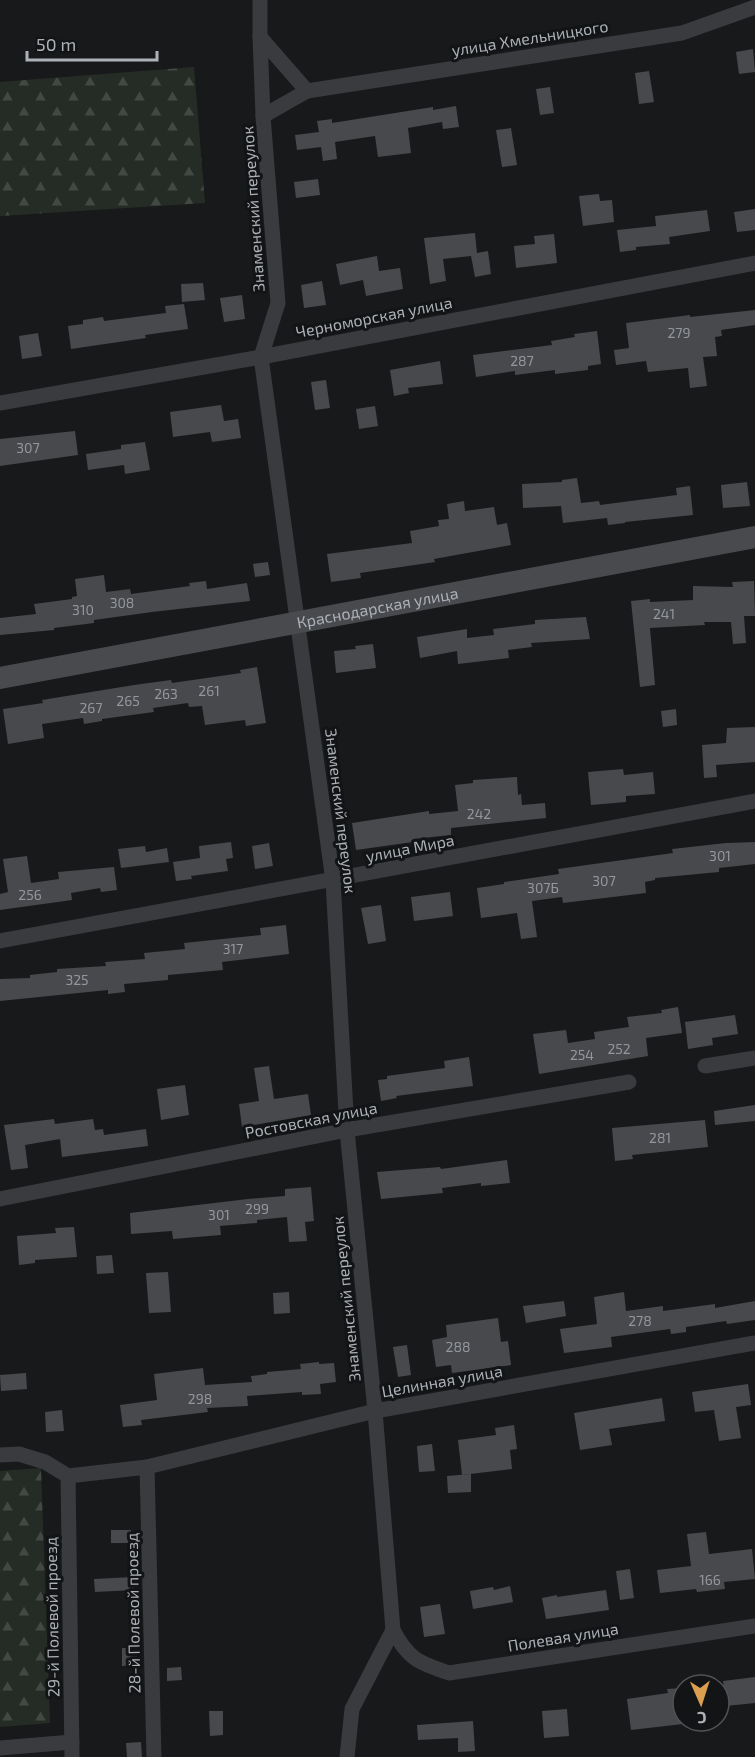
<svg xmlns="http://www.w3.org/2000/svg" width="755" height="1757" font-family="'Exo 2',sans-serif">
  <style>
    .forest { fill: url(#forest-firs) }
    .building { fill: #48494c }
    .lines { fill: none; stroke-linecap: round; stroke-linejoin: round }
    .street { stroke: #3a3b3f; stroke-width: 15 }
    .secondary { stroke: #484a4e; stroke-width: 22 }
    .labels { text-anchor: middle; stroke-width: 6; stroke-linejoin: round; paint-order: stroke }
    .number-label { font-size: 14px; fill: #93979d }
    .street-label { font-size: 16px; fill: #acb1b8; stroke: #131415 }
  </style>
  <defs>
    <pattern id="forest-firs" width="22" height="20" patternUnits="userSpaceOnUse" patternTransform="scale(1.5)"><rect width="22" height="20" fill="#252c25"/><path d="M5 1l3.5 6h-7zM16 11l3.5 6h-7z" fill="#424843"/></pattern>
  </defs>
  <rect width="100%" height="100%" fill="#18191a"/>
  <g class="forest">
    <polygon points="194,67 205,203 0,216 0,82"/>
    <polygon points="41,1468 50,1723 0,1727 0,1471"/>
  </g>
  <g class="building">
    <polygon points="753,49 755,72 739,74 736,52"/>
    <polygon points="649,71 654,102 639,104 635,73"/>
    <polygon points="550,87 554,113 540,115 536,89"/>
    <polygon points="456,106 459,127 443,129 442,122 408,128 411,153 378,157 375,136 335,142 337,159 323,161 321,147 297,150 295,135 319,132 317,121 332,119 332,123 433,107 433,110"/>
    <polygon points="511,128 517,165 502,167 496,130"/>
    <polygon points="318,179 320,195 296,198 294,182"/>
    <polygon points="599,194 600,201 612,200 614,222 583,226 579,196"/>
    <polygon points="755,209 755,230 737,232 734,212"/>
    <polygon points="707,210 710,231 669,237 670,244 636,247 636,250 620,252 617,230 656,226 655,216"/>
    <polygon points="475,233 477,253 488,251 491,274 475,277 471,256 443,259 446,281 430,284 424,238"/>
    <polygon points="554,234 557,263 516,268 514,246 535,244 534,236"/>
    <polygon points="377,256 379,271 400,268 403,289 366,296 363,280 340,285 336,264"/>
    <polygon points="322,281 326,305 304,308 301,285"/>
    <polygon points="203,283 205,300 182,302 181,284"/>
    <polygon points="242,295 245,319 224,322 220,298"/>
    <polygon points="184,304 188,329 145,335 146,338 71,349 68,326 83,324 83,320 103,317 104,321 166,313 165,306"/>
    <polygon points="755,310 755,325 721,330 722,336 715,337 717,356 703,357 707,386 690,388 688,368 648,372 646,361 616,365 614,350 629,348 626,323 690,315 690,317"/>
    <polygon points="597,331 601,364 588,366 588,370 555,374 555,370 515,375 515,371 476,377 473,355 552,345 551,341 575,337 574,334"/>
    <polygon points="38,333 42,356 22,359 19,336"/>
    <polygon points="440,361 443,384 408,388 409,393 394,396 390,370"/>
    <polygon points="326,380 330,408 315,410 311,382"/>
    <polygon points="221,405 224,421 238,419 241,438 212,442 210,432 173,437 170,412"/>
    <polygon points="375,406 378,426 359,429 356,409"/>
    <polygon points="75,431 78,455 0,466 0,439"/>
    <polygon points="145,442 150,470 125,474 124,465 88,470 86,454 121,449 121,445"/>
    <polygon points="577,478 581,503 599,501 600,505 677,495 676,488 690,486 693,515 625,522 625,523 608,525 607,518 563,523 561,506 523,508 522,484 562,482 562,480"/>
    <polygon points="747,482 750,506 723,508 721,485"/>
    <polygon points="464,501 465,511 494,507 497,525 507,523 511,545 434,559 435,562 360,573 361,578 331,582 327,554 412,543 410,531 439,526 438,520 449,519 447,504"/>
    <polygon points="268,562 270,575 255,577 253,564"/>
    <polygon points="104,575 106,592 130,589 131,594 190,586 189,583 206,581 207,589 247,583 250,601 152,612 94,620 94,623 54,628 54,630 0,635 0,618 36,614 34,604 72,599 72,597 77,596 75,579"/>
    <polygon points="754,581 755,616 744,616 746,643 733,644 731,622 704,622 705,625 650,628 655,685 640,687 631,601 650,599 650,602 693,600 693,586 733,587 732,582"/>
    <polygon points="586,617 590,639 531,643 532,647 508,650 509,658 458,664 457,651 420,658 417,637 467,629 467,638 494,635 493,629 535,624 535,620"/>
    <polygon points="373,644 376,668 336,673 334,651 356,649 355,646"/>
    <polygon points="257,667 266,723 246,726 245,720 205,725 202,706 189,707 188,703 153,708 154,712 102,719 102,721 84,724 83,718 42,724 44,738 8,744 3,709 43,703 42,700 134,685 171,680 172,683 241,673 240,670"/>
    <polygon points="676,709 677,725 663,727 661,711"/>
    <polygon points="755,727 755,762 716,765 717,777 704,778 702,745 726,743 727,728"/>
    <polygon points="623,769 624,775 653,772 655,794 626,796 626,802 591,805 588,772"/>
    <polygon points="517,777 518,795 521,794 522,805 545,803 546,818 451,828 451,835 413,839 413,842 356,850 352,823 429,811 429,814 458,811 455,785 473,783 473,780"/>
    <polygon points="231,842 233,858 226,859 228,871 191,876 192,879 176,881 173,862 200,858 199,846"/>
    <polygon points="755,842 755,864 719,868 719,872 655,878 655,880 645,882 646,893 563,903 562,897 532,901 537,937 521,939 517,913 481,918 477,888 504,884 504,882 559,874 558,869 673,853 672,849 726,843"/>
    <polygon points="269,843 273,866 255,869 252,846"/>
    <polygon points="145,846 146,852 167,848 169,862 121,868 118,849"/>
    <polygon points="27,856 31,883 59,879 58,872 114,867 117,890 101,892 100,888 71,893 72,900 0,910 0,894 8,892 3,859"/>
    <polygon points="450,892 453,916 414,921 411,897"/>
    <polygon points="381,905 386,941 368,944 361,908"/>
    <polygon points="286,925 289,954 222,962 223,970 168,975 168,980 124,984 125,992 108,994 108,990 0,1001 0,979 30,978 30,975 57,972 57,969 106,966 105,962 145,959 144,953 185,949 184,943 261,935 260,928"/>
    <polygon points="678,1007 682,1033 646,1038 648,1056 539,1074 533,1034 566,1030 568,1043 595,1039 594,1032 629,1027 627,1017 662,1013 661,1010"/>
    <polygon points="735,1015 738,1034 712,1038 713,1045 688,1049 685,1022"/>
    <polygon points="469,1057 473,1086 396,1096 397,1098 381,1101 378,1080 387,1079 387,1076 445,1068 444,1061"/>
    <polygon points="269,1066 274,1099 308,1094 311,1115 242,1127 239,1104 259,1101 254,1068"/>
    <polygon points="185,1085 189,1115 161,1120 157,1089"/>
    <polygon points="755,1105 755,1121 715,1125 714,1111"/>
    <polygon points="54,1119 55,1124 93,1119 95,1130 103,1129 104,1135 146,1129 148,1146 62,1157 60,1139 25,1145 28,1168 11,1170 4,1125"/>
    <polygon points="705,1120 708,1147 632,1155 633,1159 615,1161 612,1128"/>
    <polygon points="507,1160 510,1183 481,1186 481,1183 442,1188 443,1193 381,1199 377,1172 440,1167 441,1169"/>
    <polygon points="311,1187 314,1221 305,1222 307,1241 289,1242 287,1217 257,1220 257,1223 220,1226 221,1235 173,1239 172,1231 131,1234 130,1213 248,1199 285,1196 285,1189"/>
    <polygon points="74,1227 77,1257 35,1260 35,1263 19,1265 17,1236 56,1233 55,1228"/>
    <polygon points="112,1255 114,1273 97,1274 96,1256"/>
    <polygon points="168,1272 171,1312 149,1313 146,1273"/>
    <polygon points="289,1292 290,1313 274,1314 273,1293"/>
    <polygon points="624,1292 626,1311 663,1306 663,1311 715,1304 715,1308 755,1301 755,1320 727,1324 726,1321 686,1327 686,1332 671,1334 670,1329 611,1337 612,1347 564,1353 560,1329 597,1324 594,1297"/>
    <polygon points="564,1301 566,1316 526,1323 523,1306"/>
    <polygon points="498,1318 501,1342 508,1341 511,1365 452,1373 451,1365 436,1367 432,1340 447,1337 446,1325"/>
    <polygon points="407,1345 411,1375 398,1377 393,1347"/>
    <polygon points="319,1362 319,1364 334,1363 336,1382 320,1384 321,1394 302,1395 302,1392 247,1396 248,1406 207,1408 208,1412 141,1420 142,1425 123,1427 120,1405 157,1400 154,1374 203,1368 205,1385 252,1382 251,1376 267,1374 267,1372 301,1369 300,1364"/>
    <polygon points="26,1373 27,1389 1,1391 0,1375"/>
    <polygon points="748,1384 751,1405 736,1407 741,1438 719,1441 714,1410 695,1412 692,1392"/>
    <polygon points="662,1398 665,1421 609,1429 612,1445 580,1450 574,1413"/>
    <polygon points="62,1410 64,1431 46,1432 45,1412"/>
    <polygon points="514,1425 517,1449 510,1450 512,1469 462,1475 458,1440 496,1435 495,1428"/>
    <polygon points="432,1444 435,1471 419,1472 417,1446"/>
    <polygon points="471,1474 471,1492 448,1493 447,1476"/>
    <rect x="111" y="1530" width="20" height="13"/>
    <polygon points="706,1532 709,1554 752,1549 755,1579 724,1582 725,1589 697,1592 696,1589 660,1593 657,1570 691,1566 687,1534"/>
    <polygon points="630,1569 634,1598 620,1600 616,1571"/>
    <polygon points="133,1577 134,1590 95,1592 94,1579"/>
    <polygon points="510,1586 513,1602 473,1609 470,1591 493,1587 494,1590"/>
    <polygon points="606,1590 609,1610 546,1619 542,1598 557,1595 557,1597"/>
    <polygon points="440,1604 445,1634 424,1637 420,1607"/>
    <polygon points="122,1648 137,1648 137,1665 122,1666"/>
    <polygon points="181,1667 182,1680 167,1681 167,1668"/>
    <polygon points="755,1677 755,1703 726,1706 723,1681"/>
    <polygon points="683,1688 683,1724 631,1730 627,1699 668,1693 667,1689"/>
    <polygon points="567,1709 569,1736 544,1738 542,1711"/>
    <polygon points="209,1711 223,1711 223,1735 210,1736"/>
    <polygon points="473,1721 475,1751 458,1752 458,1738 418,1740 417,1725"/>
    <polygon points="141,1742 142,1757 127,1757 126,1743"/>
  </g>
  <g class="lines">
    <g class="street">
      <path d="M260 0V37L263 116 278 303 261 357 333 881 347 1130 375 1411 393 1630C408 1659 419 1663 449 1673L755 1626"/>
      <polyline points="260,37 307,91"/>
      <polyline points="263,116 307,91 682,33 755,7"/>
      <polyline points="0,403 261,357 755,263"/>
      <polyline points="0,941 755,801"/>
      <polyline points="705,1066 755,1058"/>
      <polyline points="0,1199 347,1130 629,1082"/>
      <polyline points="0,1455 19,1454 45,1462 68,1476 147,1467 375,1411 755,1343"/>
      <polyline points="147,1467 154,1757"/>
      <polyline points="68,1476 72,1757"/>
      <polyline points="0,1748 72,1742"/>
      <polyline points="347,1757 352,1709 393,1630"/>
    </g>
    <path class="secondary" id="s1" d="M0 678 755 537"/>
  </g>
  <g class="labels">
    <g class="number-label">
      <text x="679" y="338">279</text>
      <text x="522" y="366">287</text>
      <text x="28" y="453">307</text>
      <text x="122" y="608">308</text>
      <text x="83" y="615">310</text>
      <text x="664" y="619">241</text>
      <text x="209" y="696">261</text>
      <text x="166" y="699">263</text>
      <text x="128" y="706">265</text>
      <text x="91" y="713">267</text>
      <text x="479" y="819">242</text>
      <text x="720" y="861">301</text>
      <text x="604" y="886">307</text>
      <text x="543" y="893">307Б</text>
      <text x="30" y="900">256</text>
      <text x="233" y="954">317</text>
      <text x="77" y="985">325</text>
      <text x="619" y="1054">252</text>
      <text x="582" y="1060">254</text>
      <text x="660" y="1143">281</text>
      <text x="257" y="1214">299</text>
      <text x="219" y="1220">301</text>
      <text x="640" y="1326">278</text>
      <text x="458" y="1352">288</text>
      <text x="200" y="1404">298</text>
      <text x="710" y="1585">166</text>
    </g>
    <g class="street-label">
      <text transform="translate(530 38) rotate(-9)" y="6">улица Хмельницкого</text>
      <text transform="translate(253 209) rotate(-94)" y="6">Знаменский переулок</text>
      <text transform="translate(374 317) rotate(-11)" y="6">Черноморская улица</text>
      <text dy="6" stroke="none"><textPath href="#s1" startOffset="384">Краснодарская улица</textPath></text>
      <text transform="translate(341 811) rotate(83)" y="6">Знаменский переулок</text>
      <text transform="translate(410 848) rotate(-11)" y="6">улица Мира</text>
      <text transform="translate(311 1120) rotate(-11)" y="6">Ростовская улица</text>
      <text transform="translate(346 1299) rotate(-96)" y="6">Знаменский переулок</text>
      <text transform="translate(442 1381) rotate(-10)" y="6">Целинная улица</text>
      <text transform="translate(133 1613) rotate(-91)" y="6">28-й Полевой проезд</text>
      <text transform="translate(52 1617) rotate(-91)" y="6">29-й Полевой проезд</text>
      <text transform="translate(563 1637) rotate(-9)" y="6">Полевая улица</text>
    </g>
  </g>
  <g transform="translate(701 1703) rotate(177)"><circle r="28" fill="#131415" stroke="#505356" stroke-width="1.5"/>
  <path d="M0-4.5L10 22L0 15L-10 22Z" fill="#dc9f4f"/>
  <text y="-9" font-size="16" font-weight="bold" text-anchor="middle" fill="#acb1b8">С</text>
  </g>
  <path d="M27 51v9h130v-9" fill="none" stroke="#acb1b8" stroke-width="3"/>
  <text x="36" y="51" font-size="18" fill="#acb1b8" stroke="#131415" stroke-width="4.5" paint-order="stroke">50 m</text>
</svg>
